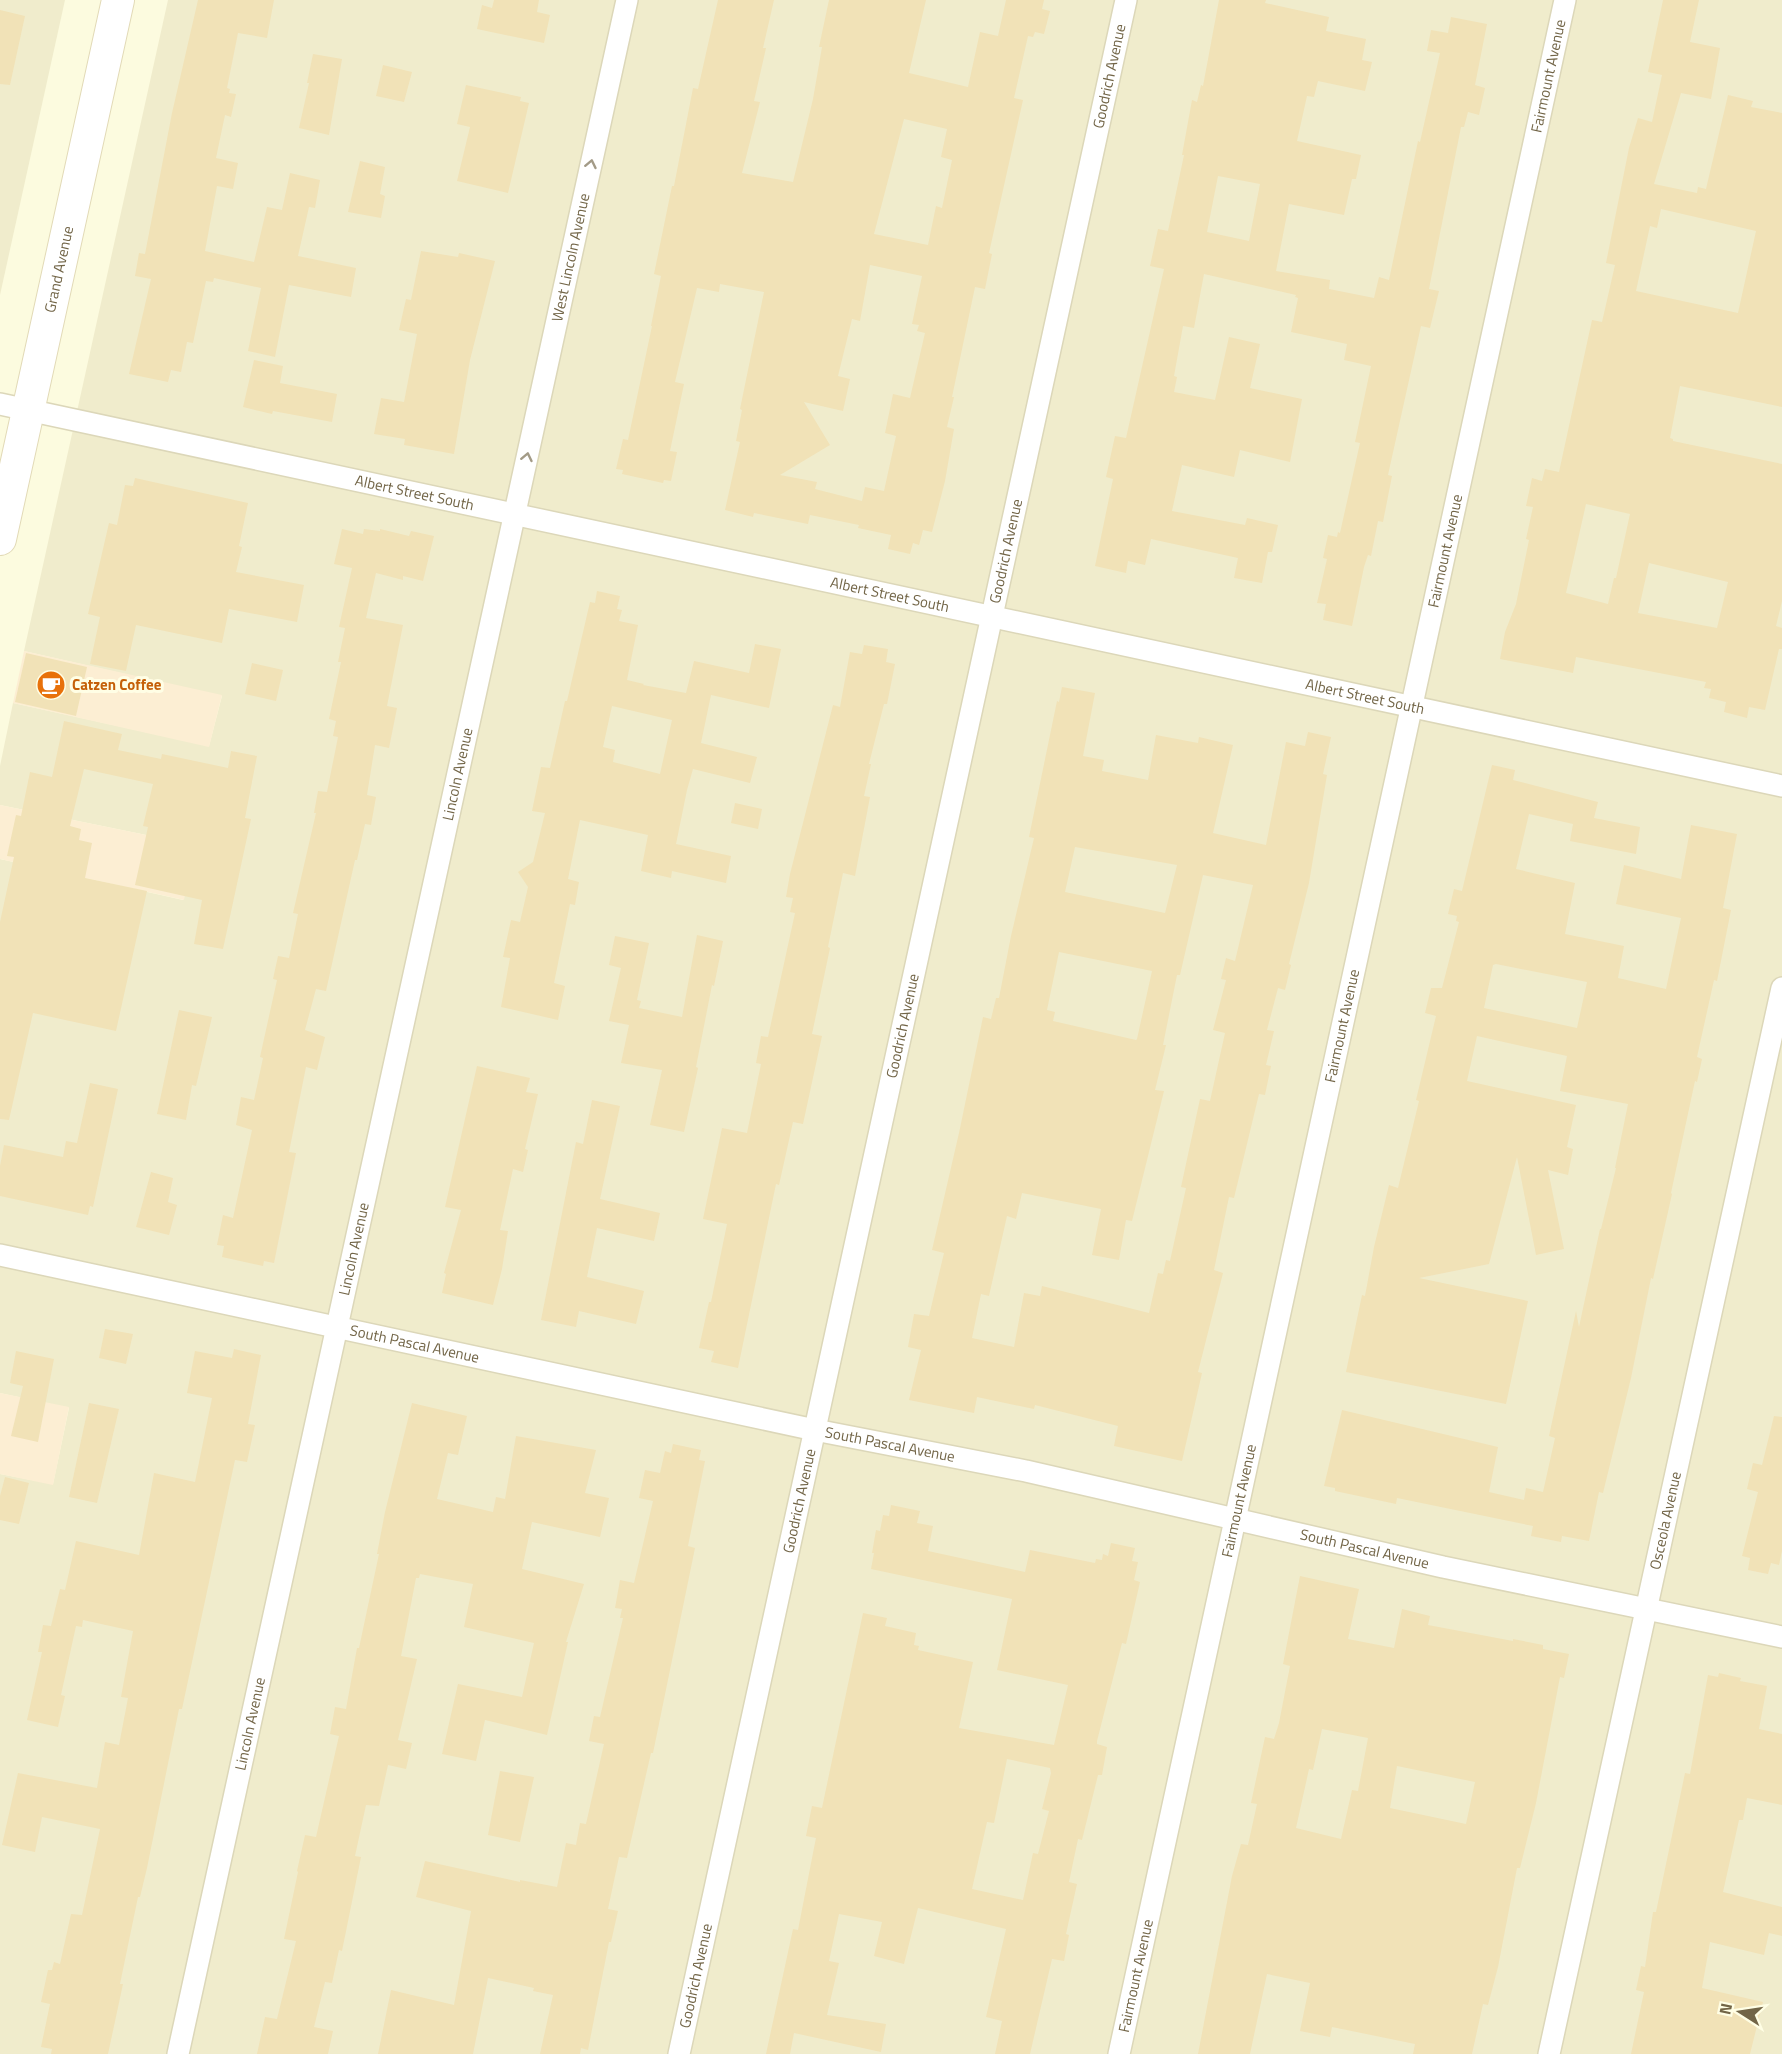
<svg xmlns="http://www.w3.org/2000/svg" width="1782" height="2054" font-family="'Titillium Web',sans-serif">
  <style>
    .residential { fill: #f0eccc }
    .commercial { fill: #fceed3 }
    .building { fill: #f1e2b7; fill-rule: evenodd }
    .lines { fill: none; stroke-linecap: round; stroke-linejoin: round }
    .street-casing { stroke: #dcd7b9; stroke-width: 24 }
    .secondary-casing { stroke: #e2dab7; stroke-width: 34 }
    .street { stroke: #fff; stroke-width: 21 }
    .secondary { stroke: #fff; stroke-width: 32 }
    .oneway { stroke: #a39b87 }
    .labels { text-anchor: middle; stroke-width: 6; stroke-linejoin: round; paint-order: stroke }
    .street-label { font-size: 15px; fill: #726547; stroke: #fffee5 }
    .food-label { font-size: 15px; font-weight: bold; fill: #c56008; stroke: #fffee5; text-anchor: start }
  </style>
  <rect width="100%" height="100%" fill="#fcfbdf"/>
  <g class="residential">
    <polygon points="0,0 65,0 0,295"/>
    <polygon points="168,0 1782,0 1782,2054 0,2054 0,1474 53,1484 69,1408 0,1393 0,859 183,900 195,845 0,805 0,766 13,703 209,746 222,696 24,651"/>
  </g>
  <g class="commercial">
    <polygon points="24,651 222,695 209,747 13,703"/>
    <polygon points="0,805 195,845 184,900 0,859"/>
    <polygon points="0,1393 69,1407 53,1485 0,1474"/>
  </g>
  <g class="building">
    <polygon points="198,0 274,0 267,38 238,33 227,88 230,89 229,93 236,94 231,117 225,115 216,158 238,163 233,189 217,186 205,251 254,262 267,207 282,210 290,173 320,180 315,208 309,207 298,256 356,268 351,297 289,285 275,357 248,351 261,288 214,278 213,282 206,281 193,343 187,342 181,372 171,370 168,382 129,374 151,279 135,276 139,253 145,254 172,113"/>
    <polygon points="494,0 539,0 537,12 550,15 544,43 477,29 482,5 492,8"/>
    <path d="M718 0H774L763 48H766L754 101 760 102 742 173 793 182 813 99 822 47H819L829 0H926L909 73 968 87 980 32 998 36 1006 0H1044L1042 9 1050 11 1044 34 1035 32 1033 37 1028 36 1014 98 1023 100 989 253 992 254 985 289 975 287 952 397H954L947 427 954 429 945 481 932 532 923 530 919 545 913 543 910 554 888 549 891 535 858 528 859 525 810 515 808 524 754 513 753 517 725 510 740 442 736 441 742 410 740 409 764 292 720 284 719 292 697 288 675 382 684 384 670 451 677 452 671 481 664 480 663 483 622 474 623 470 616 469 623 439 628 440 652 326H651L661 276 654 274 672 186H674L693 88 698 89ZM904 119 947 129 941 157 952 160 942 208 936 206 928 245 874 234ZM870 265 922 276 912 324 919 325 917 331 925 333 910 398 893 394 885 433 896 436 884 491 865 487 862 501 815 489 817 482 780 475 830 445 804 402 843 411 850 379 838 376 852 319 860 321Z"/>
    <path d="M1219 0H1266L1265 3 1329 17 1326 31 1366 39 1362 60 1372 62 1365 91 1318 81 1314 97 1307 96 1297 141 1361 155 1356 179H1352L1344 215 1289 204 1276 271 1330 280 1329 289 1374 298 1379 277 1389 280 1418 141 1420 142 1440 53 1427 51 1431 30 1448 33 1451 17 1487 24 1475 85 1485 88 1479 115 1468 112 1464 127H1461L1429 289 1439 291 1430 328 1421 326 1388 475 1392 476 1383 522 1378 521 1371 556 1368 555 1364 567 1352 626 1323 620 1326 604 1317 603 1327 559 1323 558 1328 535 1337 537 1338 532 1340 533 1360 443 1355 442 1371 366 1344 360 1347 344 1291 332 1298 298 1295 297 1296 295 1204 274 1194 328 1183 326 1174 376 1177 377 1174 392 1215 400 1229 337 1260 344 1250 388 1302 399 1290 462 1240 450 1234 477 1182 465 1172 511 1245 525 1247 518 1278 525 1272 552H1268L1262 583 1234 578 1238 558 1151 539 1145 565 1128 561 1126 573 1095 566 1113 479 1106 477 1115 436 1126 438 1164 269 1150 266 1158 229 1168 231 1184 155H1182L1192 100 1197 102 1201 85 1203 86ZM1218 176 1260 184 1249 241 1207 232Z"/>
    <path d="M1663 0H1699L1690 42 1720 48 1711 99 1681 93 1654 184 1697 193 1698 187 1706 189 1728 95 1753 101 1751 107 1782 113V407L1680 386 1670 438 1673 439V441L1782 464V601L1776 626 1782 628V649H1779L1765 710 1749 707 1747 718 1724 712 1726 702 1709 698 1711 689 1704 688 1706 682 1576 657 1573 673 1500 659 1505 632 1516 604 1529 540 1526 539 1533 507 1526 506 1532 478 1542 481 1545 469 1559 472 1592 320 1602 322 1615 265 1606 263 1629 148 1638 118 1652 122 1662 75 1648 72ZM1661 209 1756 231 1738 313 1636 291 1650 226 1657 228ZM1586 504 1630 514 1616 578H1614L1608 604 1566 593ZM1649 563 1728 582 1717 628 1638 613Z"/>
    <polygon points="0,10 25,16 10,85 0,84"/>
    <polygon points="313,54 342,59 329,135 299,128 309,83 307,83"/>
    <polygon points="383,65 412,72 404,102 376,96"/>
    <polygon points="466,85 521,97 520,101 529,103 508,193 457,181 470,127 457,124"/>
    <polygon points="360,161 385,167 380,194 385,196 381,218 348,212"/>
    <polygon points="421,251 458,257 459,253 495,261 470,360 454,454 404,445 405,439 374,434 381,398 404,402 417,334 399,330 406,299 411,300"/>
    <polygon points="254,360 283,366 280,383 337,394 332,422 273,411 272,414 243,407"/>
    <polygon points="135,478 248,503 239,546 242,547 236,572 304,585 297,622 229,609 222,643 136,625 126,671 90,664 100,617 88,614 109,523 117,525 125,485 133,486"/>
    <polygon points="342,529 363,534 364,529 380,531 380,529 409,536 411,531 434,536 423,581 403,576 403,580 376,573 366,618 403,625 387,706 397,708 389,748 375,745 367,795 376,797 371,825 365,824 357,860 355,860 326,991 316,989 305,1030 325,1037 317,1070 306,1067 289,1152 296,1153 274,1263 264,1261 263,1266 222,1257 224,1246 217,1245 223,1215 233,1218 252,1130 236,1125 241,1097 254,1100 263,1058 260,1057 277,980 273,979 278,956 289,958 298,914 293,913 316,813 314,813 318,791 327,792 338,737 333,736 336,721 329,719 341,662 338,662 345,628 339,627 352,568 334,564"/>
    <path d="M597 591 620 596 617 609 622 610 619 621 638 625 627 680 644 684 643 685 686 693 694 661 749 673 755 644 781 649 769 708 711 695 701 743 757 757 750 783 693 769 687 790 676 844 731 856 726 883 672 871 671 878 641 871 648 835 580 820 568 879 579 882 575 905 570 904 554 983 565 986 558 1020 501 1007 510 958 503 957 511 920 520 922 528 887 518 872 533 862 545 813 532 811 541 767 550 768 565 701H567L590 602 595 603ZM612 706 672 720 660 774 613 762 615 750 603 747Z"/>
    <polygon points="864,645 888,649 886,662 895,664 887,704 884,704 869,764 871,764 864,796 870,797 855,876 843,873 828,947 830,948 812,1034 822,1036 803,1124 793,1122 779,1185 776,1184 738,1368 711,1362 714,1351 699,1348 709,1302 711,1302 727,1224 703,1219 722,1128 747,1133 761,1064 756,1063 761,1036 768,1037 795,913 790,912 793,898 786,897 790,874 833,705 840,707 850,652 862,654"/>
    <polygon points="26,653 87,667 76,716 15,702"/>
    <polygon points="252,663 283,670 276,701 245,694"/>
    <path d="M1062 687 1095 693 1083 756 1104 760 1102 771 1148 780 1156 735 1198 743 1199 737 1233 745 1213 833 1266 845 1286 742 1305 746 1308 732 1331 737 1323 774 1327 775 1309 883 1289 964 1291 965 1285 990 1278 988 1267 1030 1274 1031 1266 1065 1271 1066 1265 1095 1259 1094 1234 1198 1229 1197 1214 1270 1223 1273 1198 1372 1202 1373 1182 1461 1114 1446 1118 1426 1035 1405 1034 1409 977 1397 974 1413 909 1400 921 1350 908 1347 914 1314 929 1316 944 1253 932 1250 959 1133 983 1017 991 1019 996 998H999L1011 936 1034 838 1029 837 1057 701 1059 702ZM1075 847 1177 865 1165 913 1065 892ZM1203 875 1253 885 1235 961 1226 958 1221 979 1226 980 1213 1030 1225 1033 1210 1101 1200 1099 1181 1187 1186 1188 1170 1261 1166 1260 1163 1274 1158 1273 1149 1313 1042 1286 1040 1296 1024 1293 1014 1347 972 1338 981 1294 989 1296 1007 1216 1016 1219 1022 1193 1101 1209 1092 1255 1119 1260 1126 1220 1132 1221 1164 1091 1155 1090 1166 1045H1163L1177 975H1180ZM1059 952 1152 971 1137 1039 1136 1040 1053 1021 1055 1012 1047 1010Z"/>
    <polygon points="64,721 122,734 118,750 161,759 162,754 228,768 231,751 257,756 245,818 251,819 223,949 194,944 202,900 135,885 148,827 143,826 153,784 84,769 70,826 81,829 79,840 92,843 85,878 147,891 116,1031 33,1013 9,1120 0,1119 0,922 14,857 7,856 16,815 21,816 30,772 52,777"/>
    <path d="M1492 765 1515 770 1513 780 1598 802 1594 818 1640 827 1636 854 1570 841 1573 824 1529 814 1516 869 1575 883 1565 934 1624 946 1618 978 1666 989 1681 918 1616 904 1624 865 1681 879 1691 825 1737 834 1723 908 1731 910 1717 981 1714 980 1697 1057 1702 1059 1697 1082 1695 1081 1671 1193 1672 1194 1653 1279 1651 1278 1631 1378 1603 1493 1599 1492 1589 1541 1562 1536 1561 1542 1531 1536 1533 1526 1397 1498 1396 1504 1335 1491V1488L1324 1486 1342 1410 1498 1447 1489 1492 1524 1500 1526 1488 1543 1492 1555 1438 1549 1436 1576 1311 1579 1327 1600 1229H1601L1616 1168H1615L1628 1104 1560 1091 1567 1056 1477 1036 1467 1081 1576 1105 1567 1147 1573 1149 1568 1175 1548 1170 1564 1249 1536 1255 1517 1157 1489 1264 1419 1278 1528 1301 1506 1404 1346 1372 1362 1295 1365 1296 1374 1247 1389 1185 1398 1188 1419 1101 1416 1100 1436 1016 1425 1013 1431 988H1442L1459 922 1456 921 1457 916 1448 914 1454 889 1462 891ZM1496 964 1587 982 1577 1028 1484 1008 1493 965Z"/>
    <polygon points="735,803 762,809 758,829 731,823"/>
    <polygon points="697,935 723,941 714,986 712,985 696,1067 698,1068 684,1132 650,1125 662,1070 621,1063 629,1025 609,1021 621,968 609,965 615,936 649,943 637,1000 641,1001 639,1008 682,1017"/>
    <polygon points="179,1010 212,1017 196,1086 192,1085 186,1120 157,1114"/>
    <polygon points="477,1066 530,1078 526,1092 538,1094 525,1149 528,1150 523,1172 513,1169 500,1230 508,1231 502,1269 493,1305 442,1293 446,1274 444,1273 461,1210 445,1207"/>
    <polygon points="90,1083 118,1089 93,1207 90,1206 88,1215 0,1196 0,1166 4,1145 63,1157 66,1141 77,1143"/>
    <polygon points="592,1100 620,1106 600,1199 660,1213 654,1241 597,1228 587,1277 644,1291 636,1324 579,1311 576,1327 541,1320 576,1142 583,1144"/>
    <polygon points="151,1172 173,1178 168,1202 177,1205 169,1235 136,1227"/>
    <polygon points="105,1329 133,1334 126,1364 99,1358"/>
    <polygon points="234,1349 261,1355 248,1424 255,1425 247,1462 235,1460 182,1709 179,1709 147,1868 140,1897 138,1897 120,1984 123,1984 108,2054 51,2054 52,2049 41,2047 50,2004 41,2002 48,1970 52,1970 54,1962 60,1964 71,1914 82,1915 100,1829 42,1817 35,1852 2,1845 18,1773 97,1788 105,1742 119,1745 128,1698 121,1697 133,1631 83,1620 82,1627 76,1626 61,1695 65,1696 58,1727 27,1720 42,1652 38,1652 43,1625 51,1626 60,1589 65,1590 76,1541 139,1555 154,1473 195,1482 212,1398 187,1393 195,1351 232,1358"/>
    <polygon points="16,1351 54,1359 38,1442 11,1436 23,1386 10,1383"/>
    <polygon points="89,1403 119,1409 97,1503 69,1497"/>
    <polygon points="412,1403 467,1416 458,1455 448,1453 437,1499 493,1512 496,1497 505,1499 516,1436 596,1450 585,1493 609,1498 600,1537 532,1522 522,1569 584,1584 566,1642 568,1642 547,1735 485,1720 476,1761 442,1754 458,1684 522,1697 534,1643 464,1627 473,1584 420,1574 419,1578 416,1578 401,1656 417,1659 398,1740 412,1743 406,1769 388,1765 379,1806 366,1805 355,1856 361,1857 342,1951 339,1950 332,1983 325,1982 314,2027 333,2031 328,2054 257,2054 265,2017 277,2019 296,1941 284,1939 298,1872 297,1871 305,1835 316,1837 339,1736 330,1734 335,1707 346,1709 357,1648 359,1648 379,1554 377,1554 385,1512"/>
    <polygon points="1774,1416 1782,1417 1782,1551 1779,1565 1771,1563 1768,1574 1748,1570 1750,1558 1742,1556 1758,1492 1747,1489 1753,1463 1762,1465"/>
    <polygon points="673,1444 701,1450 699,1460 705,1461 688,1546 695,1548 653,1753 651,1753 627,1858 619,1857 608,1909 618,1911 611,1942 609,1942 588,2050 581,2048 580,2054 540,2054 553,1995 533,1991 534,1988 488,1978 473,2054 378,2054 391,1990 454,2005 471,1911 416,1897 425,1861 520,1882 520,1880 557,1887 566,1843 576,1845 580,1823 586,1824 604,1744 589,1741 594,1716 600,1717 623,1618 620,1618 622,1609 615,1608 620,1580 634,1583 653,1501 639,1498 645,1470 660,1473 665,1451 671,1453"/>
    <polygon points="5,1477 29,1483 19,1524 0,1520 0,1496"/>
    <path d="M891 1505 920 1511 917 1523 933 1526 928 1551 1025 1572 1030 1550 1095 1563 1096 1559 1102 1560 1103 1554 1108 1556 1111 1543 1135 1548 1132 1561 1138 1562 1134 1580 1140 1582 1126 1644 1122 1643 1097 1741V1744L1107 1747 1102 1775H1098L1082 1840 1078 1839 1069 1882 1077 1884 1066 1934 1069 1935 1064 1961 1052 1959 1030 2054H995L1002 2021 986 2017 1006 1929 918 1908 904 1964 874 1956 882 1922 839 1914 829 1961 839 1963 827 2015 886 2024 881 2052 794 2033 790 2054H766L793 1929 798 1930 813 1853 816 1838 806 1836 812 1806 822 1808 863 1613 887 1618 885 1626 916 1633 914 1645 919 1646 918 1650 973 1662 959 1728 1054 1745 1068 1685 997 1670 1012 1599 871 1569 874 1553H872L876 1530 880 1531 883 1515 889 1516ZM1007 1759 1050 1768 1051 1773 1042 1809 1049 1811 1038 1854 1033 1853 1023 1900 972 1889 987 1822 994 1823Z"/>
    <path d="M1300 1576 1359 1589 1348 1639 1394 1648 1402 1609 1430 1616 1428 1625 1513 1641V1639L1543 1645V1649L1569 1654 1564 1678 1560 1677 1536 1803 1520 1868H1517L1498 1967 1488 2005 1483 2004 1472 2054H1413L1415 2044 1332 2027 1330 2037 1300 2031 1310 1983 1267 1974 1250 2054H1198L1232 1876 1241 1844 1248 1845 1257 1804 1251 1803 1265 1737 1274 1739 1279 1723 1290 1666 1283 1664ZM1322 1729 1368 1738 1358 1791 1352 1790 1341 1839 1296 1828 1309 1769 1313 1770ZM1397 1766 1475 1782 1466 1824 1390 1808Z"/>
    <polygon points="1719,1673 1741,1678 1740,1681 1767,1686 1759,1729 1782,1734 1782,1805 1747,1798 1743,1820 1739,1820 1723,1892 1782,1907 1782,1936 1769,1933 1764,1955 1710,1942 1702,1988 1763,2002 1750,2054 1631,2054 1644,1992 1636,1990 1641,1966 1645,1967 1653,1912 1656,1912 1685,1773 1690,1774 1708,1675 1718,1677"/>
    <polygon points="500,1771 534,1777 520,1842 488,1835"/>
  </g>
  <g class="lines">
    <g class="street-casing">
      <g id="street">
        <path id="s1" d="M0 404 1782 786"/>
        <path id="s2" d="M0 1255 815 1430 1026 1471 1443 1567 1782 1637"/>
        <path id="s3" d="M178 2054 627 0"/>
        <path id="s4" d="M679 2054 1126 0"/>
        <path id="s5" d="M1119 2054 1565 0"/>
        <path id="s6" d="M1549 2054 1782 988"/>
      </g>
    </g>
    <g class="secondary-casing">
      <g id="secondary">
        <path id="s7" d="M0 539 118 0"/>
      </g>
    </g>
    <use href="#street" class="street"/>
    <use href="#secondary" class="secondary"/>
  </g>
  <defs><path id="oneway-chevron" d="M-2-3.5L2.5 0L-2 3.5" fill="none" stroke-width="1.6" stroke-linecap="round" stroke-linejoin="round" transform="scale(1.5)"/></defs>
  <g class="oneway">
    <use href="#oneway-chevron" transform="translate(591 164) rotate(-78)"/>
    <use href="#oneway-chevron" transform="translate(527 457) rotate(-78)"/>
  </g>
  <defs>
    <g id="cafe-disc" transform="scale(1.5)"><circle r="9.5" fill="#e8710a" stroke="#fffee5"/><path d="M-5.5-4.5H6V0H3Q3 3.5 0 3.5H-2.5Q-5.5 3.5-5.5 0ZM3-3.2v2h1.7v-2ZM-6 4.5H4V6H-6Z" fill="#fff"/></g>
  </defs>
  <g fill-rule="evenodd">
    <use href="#cafe-disc" x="51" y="685"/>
  </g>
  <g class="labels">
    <g class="street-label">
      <text dy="5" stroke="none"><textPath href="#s4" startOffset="2024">Goodrich Avenue</textPath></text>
      <text dy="5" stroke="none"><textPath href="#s5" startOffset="2024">Fairmount Avenue</textPath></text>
      <text dy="5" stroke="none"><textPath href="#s3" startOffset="1839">West Lincoln Avenue</textPath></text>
      <text dy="5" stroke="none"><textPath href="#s7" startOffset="276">Grand Avenue</textPath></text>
      <text dy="5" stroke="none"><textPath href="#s1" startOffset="424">Albert Street South</textPath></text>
      <text dy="5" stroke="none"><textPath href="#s4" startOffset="1538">Goodrich Avenue</textPath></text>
      <text dy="5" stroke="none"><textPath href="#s5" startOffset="1538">Fairmount Avenue</textPath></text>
      <text dy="5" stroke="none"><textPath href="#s1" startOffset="910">Albert Street South</textPath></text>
      <text dy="5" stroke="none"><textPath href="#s1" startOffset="1396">Albert Street South</textPath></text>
      <text dy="5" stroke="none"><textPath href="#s3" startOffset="1310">Lincoln Avenue</textPath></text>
      <text dy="5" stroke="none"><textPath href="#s4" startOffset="1052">Goodrich Avenue</textPath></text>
      <text dy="5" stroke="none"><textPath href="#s5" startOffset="1052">Fairmount Avenue</textPath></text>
      <text dy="5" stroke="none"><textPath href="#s3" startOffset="824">Lincoln Avenue</textPath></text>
      <text dy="5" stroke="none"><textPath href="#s2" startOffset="424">South Pascal Avenue</textPath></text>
      <text dy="5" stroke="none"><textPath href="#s2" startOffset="910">South Pascal Avenue</textPath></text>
      <text dy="5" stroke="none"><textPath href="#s4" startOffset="566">Goodrich Avenue</textPath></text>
      <text dy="5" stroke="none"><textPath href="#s5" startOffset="566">Fairmount Avenue</textPath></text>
      <text dy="5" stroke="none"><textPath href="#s6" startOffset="546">Osceola Avenue</textPath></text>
      <text dy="5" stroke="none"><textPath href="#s2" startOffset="1396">South Pascal Avenue</textPath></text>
      <text dy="5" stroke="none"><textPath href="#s3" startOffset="338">Lincoln Avenue</textPath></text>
      <text dy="5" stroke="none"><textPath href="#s4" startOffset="80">Goodrich Avenue</textPath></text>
      <text dy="5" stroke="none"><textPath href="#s5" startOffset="80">Fairmount Avenue</textPath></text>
    </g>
    <g class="food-label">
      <text x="72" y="690">Catzen Coffee</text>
    </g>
  </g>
  <g transform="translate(1740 2012) rotate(282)" stroke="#fffee5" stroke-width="4.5" paint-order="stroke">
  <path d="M0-4.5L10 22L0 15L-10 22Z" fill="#726547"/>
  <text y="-9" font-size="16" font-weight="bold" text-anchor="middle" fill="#726547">N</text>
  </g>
</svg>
